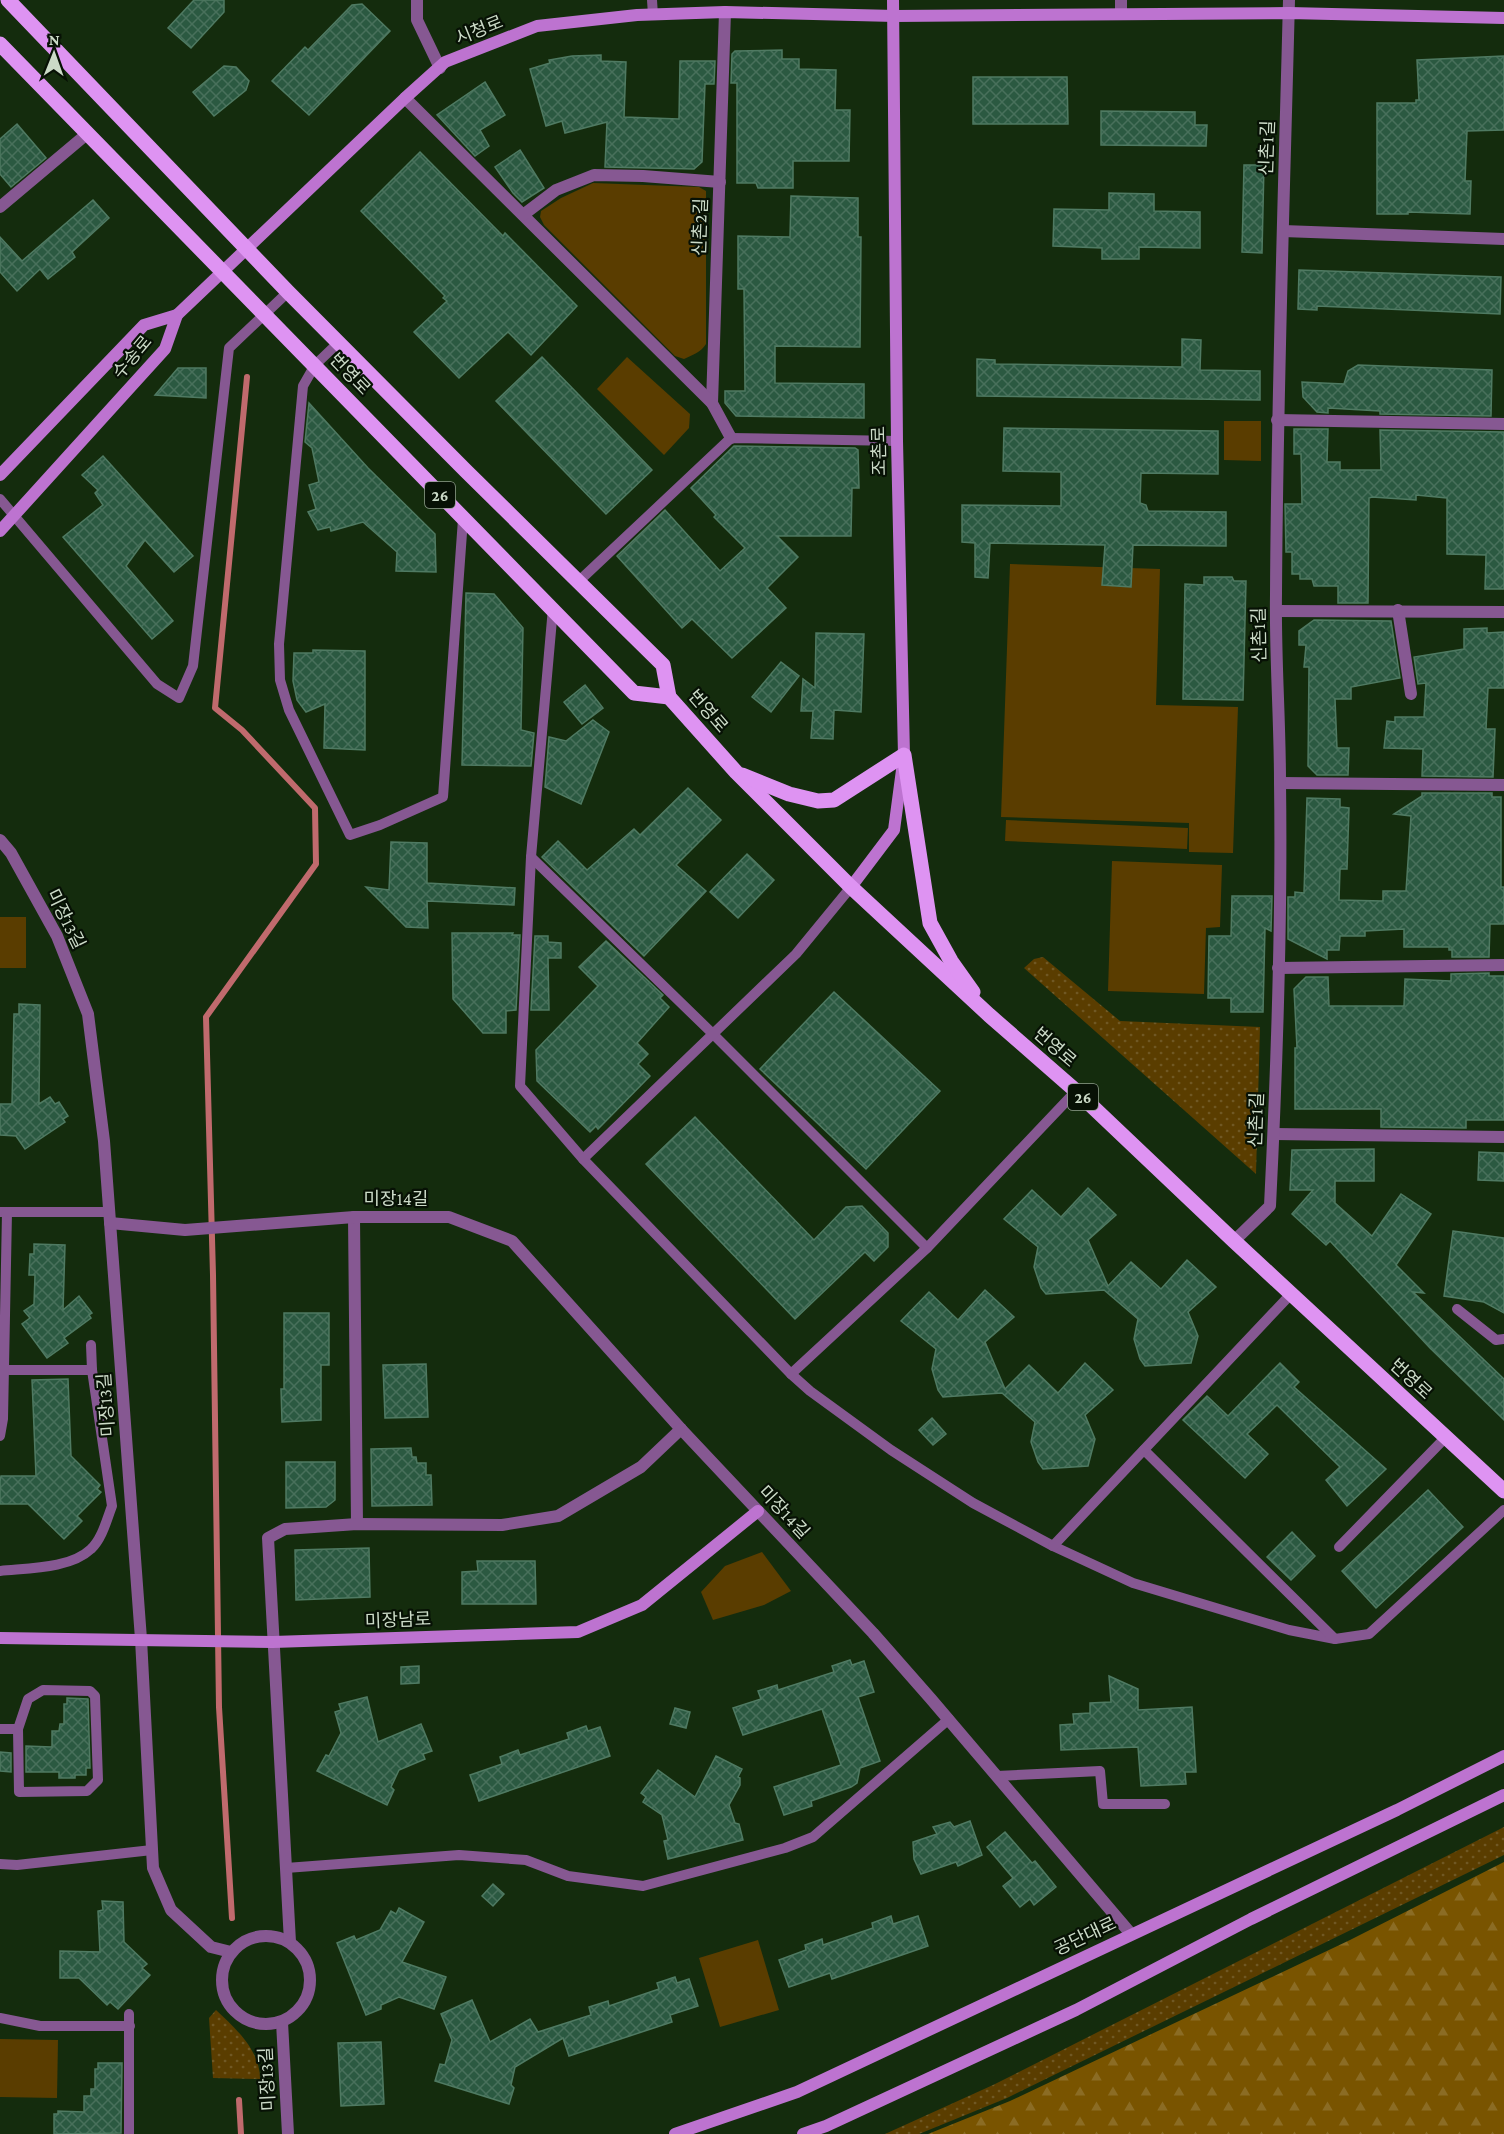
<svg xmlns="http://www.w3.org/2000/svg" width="1504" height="2134" font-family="'Crimson Pro','Noto Sans KR',serif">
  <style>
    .grass { fill: url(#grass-dots) }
    .forest { fill: url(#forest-firs) }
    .green { fill: #5a3d00 }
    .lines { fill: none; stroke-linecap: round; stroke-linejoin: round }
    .stream { stroke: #c06a6d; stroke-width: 6 }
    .building { fill: url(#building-cross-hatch); stroke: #4f7a62; stroke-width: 1.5 }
    .lane { stroke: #865892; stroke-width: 10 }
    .street { stroke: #865892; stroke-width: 12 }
    .secondary { stroke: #bd73d0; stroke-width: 12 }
    .primary { stroke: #de93f2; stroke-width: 15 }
    .labels { text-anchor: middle; stroke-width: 4.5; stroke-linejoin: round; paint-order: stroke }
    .shield { fill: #071105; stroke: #909e8d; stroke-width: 1.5 }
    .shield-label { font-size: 16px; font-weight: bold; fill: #cbdac7 }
    .street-label { font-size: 18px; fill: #cbdac7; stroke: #071105 }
  </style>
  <defs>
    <pattern id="grass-dots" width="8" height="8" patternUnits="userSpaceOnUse" patternTransform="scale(1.5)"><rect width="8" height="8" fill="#5a3d00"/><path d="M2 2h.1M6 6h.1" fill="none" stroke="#705824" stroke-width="1.8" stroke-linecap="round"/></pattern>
    <pattern id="forest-firs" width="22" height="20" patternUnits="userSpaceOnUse" patternTransform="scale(1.5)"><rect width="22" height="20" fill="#795400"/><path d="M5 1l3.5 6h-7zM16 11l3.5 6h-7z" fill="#8b6c24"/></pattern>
    <pattern id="building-cross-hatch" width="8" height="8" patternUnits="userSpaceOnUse" patternTransform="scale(1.5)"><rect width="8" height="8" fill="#2b5941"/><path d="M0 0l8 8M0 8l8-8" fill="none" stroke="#48705b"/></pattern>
  </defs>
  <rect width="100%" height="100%" fill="#142c0d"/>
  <g class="grass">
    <polygon points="1043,957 1120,1021 1260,1027 1256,1174 1024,968 1034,959"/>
    <polygon points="1504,1827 1504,1855 1007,2098 919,2134 885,2134 993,2085"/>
    <path d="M216 2010C236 2029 260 2050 260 2079L213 2078 209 2018Z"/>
  </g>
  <polygon class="forest" points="1504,1862 1504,2134 928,2134 1010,2101 1350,1940"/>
  <g class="green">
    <path d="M593 183 699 187 706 191V344C701 352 693 355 684 359L675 356 544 225 540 217 541 211 561 198Z"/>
    <polygon points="627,357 690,414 689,428 664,455 597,389"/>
    <polygon points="1224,421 1261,421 1261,461 1224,460"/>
    <polygon points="1010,564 1160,569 1156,705 1238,707 1233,853 1189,852 1189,823 1001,817"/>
    <polygon points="1006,820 1188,828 1187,849 1005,841"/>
    <polygon points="1112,861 1222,865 1220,927 1206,928 1204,994 1108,991"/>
    <rect x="0" y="917" width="26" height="51"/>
    <polygon points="762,1552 791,1591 764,1605 713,1620 701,1592 725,1566"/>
    <polygon points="758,1940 779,2010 720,2027 699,1958"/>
    <polygon points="0,2039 58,2040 57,2098 0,2097"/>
  </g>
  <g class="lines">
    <g class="stream">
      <polyline points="232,1918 219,1707 213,1275 206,1017 316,864 315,808 242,730 215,708 247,377"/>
      <polyline points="239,2100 241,2134"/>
    </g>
  </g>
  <g class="building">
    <polygon points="194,0 224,0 224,12 191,48 168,28"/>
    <polygon points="362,4 390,31 309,115 272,81 305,47 308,50 352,5"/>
    <polygon points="782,50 782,59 799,59 799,69 836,70 835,110 850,110 849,161 793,161 793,188 758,188 756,183 737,183 737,83 731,83 732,54 735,51"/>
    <polygon points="601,55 601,61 626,62 624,117 679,119 680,61 715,61 714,84 705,84 702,162 694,169 605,167 607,122 565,133 562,121 546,126 530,69 550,63 549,60 572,56"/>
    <polygon points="1504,56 1504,130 1467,131 1465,181 1471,181 1470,214 1408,212 1408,214 1377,214 1377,103 1416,103 1416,100 1419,100 1417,60"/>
    <polygon points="224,66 236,67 249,81 246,90 214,116 193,92"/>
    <polygon points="973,77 1067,77 1068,124 973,124"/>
    <polygon points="485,82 505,115 480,130 489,146 475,156 437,115"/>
    <polygon points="1101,111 1195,112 1195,125 1207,125 1206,146 1101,145"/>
    <polygon points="17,124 46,158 11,187 0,174 0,139"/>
    <polygon points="520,150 544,188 522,202 513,193 495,167"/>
    <polygon points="420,152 503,236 505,233 577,306 531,355 508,332 459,378 414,332 447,301 443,298 445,296 361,211"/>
    <polygon points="1244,165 1264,165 1262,253 1242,252"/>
    <polygon points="1109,193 1154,194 1154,211 1200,212 1200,248 1139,247 1139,259 1102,259 1102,248 1053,246 1054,209 1109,210"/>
    <polygon points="791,196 858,198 858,237 861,237 860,347 775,346 775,383 864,384 864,418 736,416 725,403 725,391 745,391 744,289 738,289 738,236 790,237"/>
    <polygon points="93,200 109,218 72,252 75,257 48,279 40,269 17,291 0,272 0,237 22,261"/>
    <polygon points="1299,270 1501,277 1500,314 1317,306 1317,310 1298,309"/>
    <polygon points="1182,339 1201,340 1200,370 1260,371 1260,400 977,396 977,359 995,360 995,364 1182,367"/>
    <polygon points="542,357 652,470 606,514 496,401"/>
    <polygon points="1358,365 1492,370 1491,416 1380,414 1380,411 1328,408 1328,413 1317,412 1303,397 1302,382 1344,384 1348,371"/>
    <polygon points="178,368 206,368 206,398 155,395"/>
    <polygon points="309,403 368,468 435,534 436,572 396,571 397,552 363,522 331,531 330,527 318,530 308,512 316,509 309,485 319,482 312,448 305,442"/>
    <polygon points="1004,428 1218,431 1218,474 1141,473 1140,503 1146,505 1148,511 1226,512 1226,546 1133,545 1131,587 1102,585 1105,545 990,543 988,578 975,577 975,543 962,542 962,505 1061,506 1061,472 1003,471"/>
    <polygon points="1294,429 1328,429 1327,462 1340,462 1340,470 1381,470 1380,430 1504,432 1504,589 1485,589 1486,555 1447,554 1447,498 1416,495 1416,500 1372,497 1369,498 1368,603 1338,603 1338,586 1314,586 1312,579 1300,579 1300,574 1292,574 1292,552 1286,552 1285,504 1302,504 1301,454 1294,454"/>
    <polygon points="734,446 855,448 858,450 859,488 852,488 851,536 777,536 798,557 767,588 786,608 732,658 692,619 682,628 617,556 665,510 720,571 745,548 714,517 716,515 691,488"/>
    <polygon points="103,456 193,556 174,572 145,540 126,566 173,621 152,639 63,537 103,505 95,493 98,490 82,475"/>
    <polygon points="1204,577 1232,577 1234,581 1246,581 1243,700 1183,699 1185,584 1204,585"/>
    <polygon points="466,593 494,594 523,628 521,730 534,733 531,766 462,765"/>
    <polygon points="1314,620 1391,621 1400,678 1351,687 1351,699 1335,699 1337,748 1349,748 1348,775 1317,775 1308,766 1309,667 1304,667 1306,645 1299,645 1299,631"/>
    <polygon points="1487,628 1487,633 1504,632 1504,688 1488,688 1486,729 1495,729 1493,777 1422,776 1423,749 1384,748 1387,721 1395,722 1395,717 1424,717 1426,683 1418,684 1414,657 1464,649 1464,629"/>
    <polygon points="816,633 864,634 861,712 834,710 833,739 811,738 813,711 801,711 803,679 815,688"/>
    <polygon points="313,650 365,651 365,750 324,748 325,704 306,712 297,700 293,681 294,653 313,653"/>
    <polygon points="781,662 799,676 771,712 752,697"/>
    <polygon points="585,685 603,708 582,724 564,702"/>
    <polygon points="593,720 609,732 581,804 545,787 549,737 566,741"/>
    <polygon points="688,788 721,820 676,865 706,891 644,956 542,857 558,841 587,870 634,829 640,835"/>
    <polygon points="1422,793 1492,793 1492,797 1501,797 1501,887 1504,887 1504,924 1490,924 1489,957 1452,957 1452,950 1449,950 1449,947 1404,947 1404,929 1365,931 1365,936 1340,936 1339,950 1327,950 1327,959 1288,939 1288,897 1295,897 1295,892 1304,893 1307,798 1340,799 1340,807 1349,808 1347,869 1340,869 1339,900 1383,901 1383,891 1406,891 1411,816 1394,814 1422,796"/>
    <polygon points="391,842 427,843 427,883 515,888 514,905 427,901 428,928 406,927 366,887 389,890"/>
    <polygon points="747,854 774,880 738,918 710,892"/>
    <polygon points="1232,896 1272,896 1271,931 1265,928 1263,1012 1231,1012 1231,998 1208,998 1209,936 1231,936"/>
    <polygon points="452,933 513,933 512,935 520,935 516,1010 506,1011 506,1033 483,1033 453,999"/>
    <polygon points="535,936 548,936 548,942 561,943 561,958 548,958 549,1010 531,1010"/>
    <polygon points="606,941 663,995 660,998 669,1007 637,1043 648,1054 638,1064 650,1076 598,1129 596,1126 590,1132 537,1081 536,1050 598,986 579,967"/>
    <polygon points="1489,973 1489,976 1504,976 1504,1120 1466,1120 1466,1128 1381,1127 1381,1109 1295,1109 1295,1048 1297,1048 1294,989 1306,977 1328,977 1329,1006 1404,1006 1405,979 1451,981 1451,974"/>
    <polygon points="834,992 940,1091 866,1169 760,1069"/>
    <polygon points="19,1004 40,1005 39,1104 50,1097 55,1104 59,1102 68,1116 63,1119 65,1122 25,1149 16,1136 0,1135 0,1104 12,1104 14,1014 19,1014"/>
    <polygon points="695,1117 814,1240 846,1207 862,1206 888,1233 888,1247 874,1261 865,1252 795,1319 646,1164"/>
    <polygon points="1374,1149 1374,1181 1335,1181 1335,1203 1372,1236 1401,1194 1431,1214 1396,1265 1424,1293 1413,1292 1504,1379 1504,1420 1430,1348 1330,1241 1326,1245 1292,1214 1313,1190 1290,1190 1292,1150"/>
    <polygon points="1479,1152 1504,1153 1504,1181 1478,1180"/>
    <polygon points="1088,1188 1116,1215 1088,1240 1108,1286 1131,1262 1161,1289 1187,1260 1216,1287 1188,1312 1198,1336 1191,1363 1145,1366 1140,1359 1134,1339 1138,1319 1104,1290 1046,1294 1041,1288 1034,1267 1038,1247 1004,1219 1032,1190 1061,1217"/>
    <polygon points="1453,1231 1504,1238 1504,1313 1484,1302 1444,1296"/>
    <polygon points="34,1244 65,1245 63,1310 79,1296 92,1313 89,1315 91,1318 64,1338 68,1343 47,1358 22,1324 30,1318 24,1311 34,1304 35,1275 29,1275 30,1254 34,1254"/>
    <polygon points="985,1290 1014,1317 985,1342 1005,1389 1029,1365 1058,1393 1085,1363 1113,1390 1085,1415 1095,1439 1088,1466 1043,1469 1038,1462 1031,1442 1035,1422 1002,1393 943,1397 938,1390 932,1369 936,1349 901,1321 929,1292 958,1320"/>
    <polygon points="284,1313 329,1313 329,1365 321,1365 321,1420 282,1422 281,1389 284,1389"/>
    <polygon points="1280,1363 1299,1382 1294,1387 1386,1469 1347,1506 1326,1480 1340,1467 1277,1405 1247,1434 1268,1454 1245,1478 1183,1420 1207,1396 1228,1416"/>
    <polygon points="426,1364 428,1417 385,1418 383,1365"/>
    <polygon points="68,1379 71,1456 100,1485 97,1489 101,1492 77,1516 82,1521 64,1539 28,1504 0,1504 0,1481 1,1476 36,1476 32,1380"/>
    <polygon points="932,1418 946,1434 933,1445 919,1430"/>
    <polygon points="411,1448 412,1457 416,1457 417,1463 426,1463 426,1475 431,1475 432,1505 372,1506 371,1449"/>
    <polygon points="286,1462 335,1462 335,1500 326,1507 286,1508"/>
    <polygon points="1428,1490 1463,1527 1376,1608 1342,1571"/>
    <polygon points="1292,1532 1315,1556 1291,1580 1267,1557"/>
    <polygon points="369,1548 370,1597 296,1600 295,1550"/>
    <polygon points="477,1561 535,1561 536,1604 462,1604 462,1572 478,1571"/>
    <polygon points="850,1660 852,1665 864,1661 874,1692 858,1697 880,1761 860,1768 857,1783 851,1787 811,1801 812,1806 784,1815 774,1787 841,1765 822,1709 743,1735 733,1708 761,1699 758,1691 777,1685 778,1690 834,1672 832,1666"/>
    <polygon points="419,1666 419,1683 401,1684 401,1667"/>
    <polygon points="1109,1676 1138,1689 1138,1710 1192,1707 1196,1772 1185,1772 1186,1784 1141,1786 1138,1747 1061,1750 1060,1725 1074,1724 1073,1714 1090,1713 1090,1703 1111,1702"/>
    <polygon points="367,1697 378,1742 421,1724 432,1751 423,1754 425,1759 399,1770 391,1787 394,1790 387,1805 317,1771 326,1755 329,1756 341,1733 335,1712 341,1710 339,1704"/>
    <polygon points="67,1698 88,1699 90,1768 86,1768 86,1775 75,1775 75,1778 59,1778 59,1772 26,1772 26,1746 52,1747 52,1731 59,1731 60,1724 64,1724 64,1704 67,1704"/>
    <polygon points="675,1708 690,1712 686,1728 670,1724"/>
    <polygon points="586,1726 588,1731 600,1727 610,1756 479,1801 470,1775 502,1764 500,1757 518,1750 520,1755 569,1739 567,1733"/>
    <polygon points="0,1752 11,1753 11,1772 0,1771"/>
    <polygon points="716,1756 742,1769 738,1777 740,1778 740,1785 729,1805 735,1823 739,1824 743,1840 668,1859 664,1841 668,1840 662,1815 643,1802 646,1797 641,1793 658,1770 695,1797"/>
    <polygon points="970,1821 982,1855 958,1866 956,1862 921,1874 914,1859 913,1842 937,1834 933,1827 950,1822 954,1827"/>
    <polygon points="1005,1832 1032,1863 1035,1861 1056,1887 1034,1905 1030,1899 1020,1907 1003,1886 1013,1878 987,1847"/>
    <polygon points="493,1884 504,1894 493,1906 482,1896"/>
    <polygon points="102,1901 123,1902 124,1942 147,1964 142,1968 150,1975 118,2009 110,2002 107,2005 79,1978 60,1978 60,1951 100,1952 98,1911 103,1910"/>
    <polygon points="399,1908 424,1922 402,1962 446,1977 434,2009 399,1997 381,2005 381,2009 366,2015 337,1943 354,1936 356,1940 380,1930 391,1911 396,1914"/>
    <polygon points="891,1916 893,1924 918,1916 928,1946 832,1979 830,1973 789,1987 779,1960 806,1950 805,1945 822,1939 823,1945 873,1928 872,1923"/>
    <polygon points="675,1977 677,1983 689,1979 698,2006 670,2015 672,2022 569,2056 563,2038 515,2067 511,2085 514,2088 509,2104 435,2081 440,2064 445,2065 452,2040 441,2014 472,2000 490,2042 530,2019 538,2032 591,2015 589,2007 608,2001 609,2006 659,1989 657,1983"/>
    <polygon points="381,2042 384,2104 341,2106 338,2043"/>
    <polygon points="98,2063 122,2063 121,2133 54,2134 54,2114 58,2114 58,2111 84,2112 84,2096 91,2096 91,2089 95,2089 95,2069 98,2069"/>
  </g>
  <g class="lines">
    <g class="lane">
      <polyline points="652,0 653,15"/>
      <polyline points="339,342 315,365 303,386 279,644 280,680 289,710 350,835 380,825 443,797 463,519"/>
      <polyline points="0,499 157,684 179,698 193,666 229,348 288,292"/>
      <polyline points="579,581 731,438 897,441"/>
      <polyline points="553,608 531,857 520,1086 583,1159 791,1374 810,1391 891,1450 973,1503 1053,1546 1133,1583 1289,1630 1335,1639 1369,1634 1504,1510"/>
      <polyline points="531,857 714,1035 927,1248"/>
      <polyline points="583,1159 796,954 851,887"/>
      <polyline points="0,1212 109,1212"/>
      <polyline points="1457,1309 1496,1340 1504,1339"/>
      <polyline points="4,1370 92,1370"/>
      <polyline points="791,1374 927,1248 1076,1091"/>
      <polyline points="0,1436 3,1419 7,1212"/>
      <polyline points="1144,1450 1335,1639"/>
      <polyline points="1053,1546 1291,1294"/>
      <polyline points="1339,1547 1446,1437"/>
      <path d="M0 1571C28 1568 70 1569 91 1549 102 1539 107 1519 112 1506L92 1370 91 1345"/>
      <polygon points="43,1690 90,1691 95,1696 98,1780 87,1791 19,1792 18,1729 28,1699"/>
      <polyline points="0,1729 18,1729"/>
      <polyline points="997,1776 1100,1771 1103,1804 1165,1804"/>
      <polyline points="0,1864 17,1865 152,1850"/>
      <polyline points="286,1868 459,1855 526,1860 568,1876 643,1886 785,1848 813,1837 949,1719"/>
      <polyline points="0,2018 40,2026 130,2026"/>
      <polyline points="129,2134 129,2014"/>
    </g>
    <g class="street">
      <polyline points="417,0 417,20 440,68"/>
      <polyline points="1121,0 1121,14"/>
      <polyline points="725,12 712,403 731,438"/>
      <polyline points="405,98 712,403"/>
      <polyline points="0,207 88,133"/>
      <polyline points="523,215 556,190 594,175 643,176 720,182"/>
      <polyline points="1283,231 1504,239"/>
      <polyline points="1277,420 1504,424"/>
      <polyline points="1398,610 1411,694"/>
      <polyline points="1276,611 1504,612"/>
      <polyline points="1280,783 1504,785"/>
      <polyline points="0,840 11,853 57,936 88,1014 104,1141 141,1639 153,1868 171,1910 211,1947 231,1952"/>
      <polyline points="1278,968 1504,965"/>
      <polyline points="1274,1134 1504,1137"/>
      <polyline points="354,1217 357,1524"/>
      <polyline points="110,1223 185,1230 354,1217 449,1217 512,1241 681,1429 873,1633 931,1699 1131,1934"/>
      <path d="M1234 1241 1270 1206C1277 1065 1282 923 1280 782 1280 719 1275 657 1276 594 1277 396 1284 198 1289 0"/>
      <circle cx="266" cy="1980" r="44"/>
      <polyline points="290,1942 268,1538 285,1529 357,1524 502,1525 558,1516 641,1467 681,1429"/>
      <polyline points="282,2022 288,2134"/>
    </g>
    <g class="secondary">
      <polyline points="177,315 405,98 445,62 537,26 637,15 725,12 895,16 1289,13 1504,18"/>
      <polyline points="0,475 144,325 177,315 165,349 0,531"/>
      <polyline points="851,887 894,830 904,755 897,441 893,0"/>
      <polyline points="0,1638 273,1642 578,1632 642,1605 758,1511"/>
      <polyline points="675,2134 797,2092 1397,1810 1504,1756"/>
      <polyline points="803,2134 826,2126 1076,2010 1251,1919 1504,1795"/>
    </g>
    <g class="primary">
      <polyline points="8,0 288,292 466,471 663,665 669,697 736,772 851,887 989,1015 1076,1091 1234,1241 1504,1491"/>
      <polyline points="0,44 634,693 669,697"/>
      <polyline points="742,775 789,794 818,801 834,800 904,755 930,923 951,961 973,992"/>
    </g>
  </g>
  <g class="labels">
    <g class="shield">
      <rect x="425" y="482" width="30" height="26" rx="4.5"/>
      <rect x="1068" y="1084" width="30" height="26" rx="4.5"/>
    </g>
    <g class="shield-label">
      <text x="440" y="501">26</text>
      <text x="1083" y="1103">26</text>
    </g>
    <g class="street-label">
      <text transform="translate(479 30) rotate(-22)" y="6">시청로</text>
      <text transform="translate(1267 148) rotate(-88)" y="6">신촌1길</text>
      <text transform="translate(700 227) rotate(-88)" y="6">신촌2길</text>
      <text transform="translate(132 357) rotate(-50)" y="6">수송로</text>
      <text transform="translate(350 374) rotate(46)" y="6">번영로</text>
      <text transform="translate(879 451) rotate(-91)" y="6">조촌로</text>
      <text transform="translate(1259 635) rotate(-91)" y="6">신촌1길</text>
      <text transform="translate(708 711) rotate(49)" y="6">번영로</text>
      <text transform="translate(66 919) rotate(64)" y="6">미장13길</text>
      <text transform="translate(1055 1047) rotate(41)" y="6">번영로</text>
      <text transform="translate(1256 1120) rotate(-88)" y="6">신촌1길</text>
      <text x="396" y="1205">미장14길</text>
      <text transform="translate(1411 1379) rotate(43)" y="6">번영로</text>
      <text transform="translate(106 1405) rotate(-94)" y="6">미장13길</text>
      <text transform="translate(784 1512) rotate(47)" y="6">미장14길</text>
      <text transform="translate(398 1620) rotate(-2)" y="6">미장남로</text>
      <text transform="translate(1085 1936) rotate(-25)" y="6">공단대로</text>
      <text transform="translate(267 2079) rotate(-93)" y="6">미장13길</text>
    </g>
  </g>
  <g transform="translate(54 54) rotate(1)" stroke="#071105" stroke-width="4.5" paint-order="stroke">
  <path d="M0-4.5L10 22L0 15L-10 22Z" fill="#cbdac7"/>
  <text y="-9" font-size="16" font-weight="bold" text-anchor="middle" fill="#cbdac7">N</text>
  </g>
</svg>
